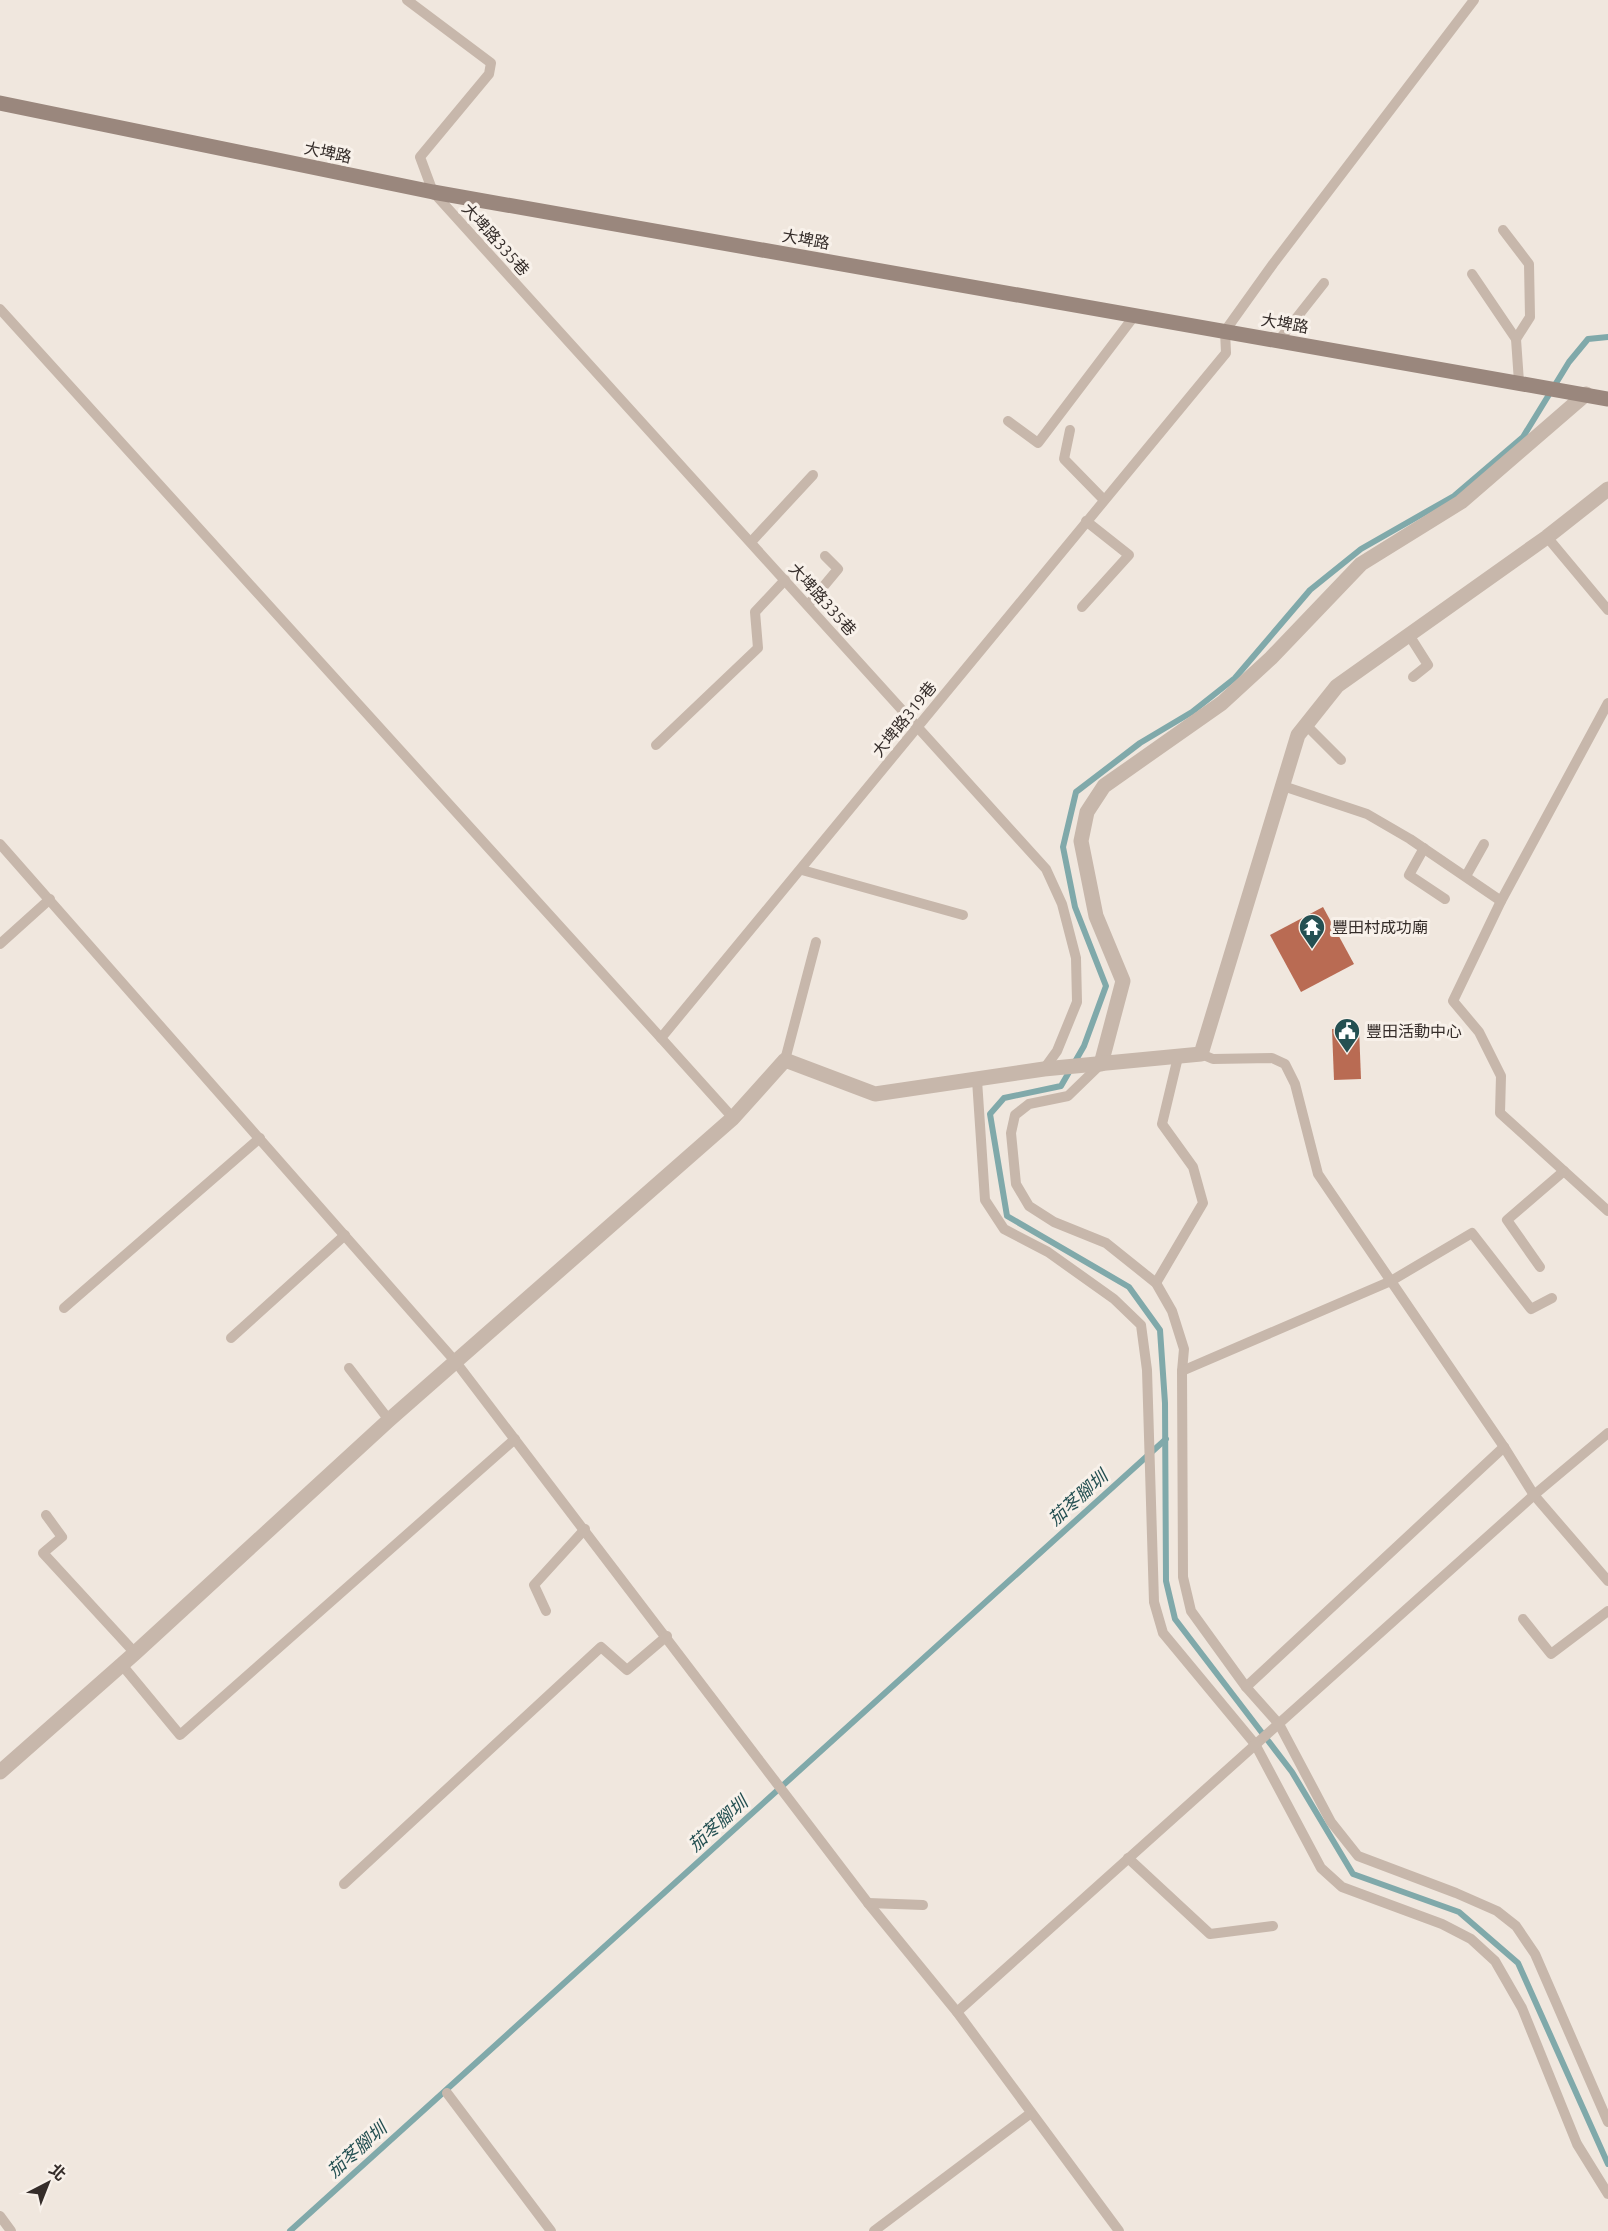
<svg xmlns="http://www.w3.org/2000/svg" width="1608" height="2231" font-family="Ubuntu,'Noto Sans TC',sans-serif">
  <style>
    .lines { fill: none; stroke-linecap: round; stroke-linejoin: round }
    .stream { stroke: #80a9aa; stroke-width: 6 }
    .building { fill: #b96b53 }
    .lane { stroke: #c7b7ab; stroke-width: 10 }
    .street { stroke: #c7b7ab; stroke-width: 15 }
    .secondary { stroke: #9a877d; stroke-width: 15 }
    .labels { text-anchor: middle; stroke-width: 6; stroke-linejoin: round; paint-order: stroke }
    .street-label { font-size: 16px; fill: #352d2a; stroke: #f8f1ea }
    .poi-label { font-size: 16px; fill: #352d2a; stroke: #f8f1ea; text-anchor: start }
    .water-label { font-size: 18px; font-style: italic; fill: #245052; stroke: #f8f1ea }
  </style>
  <rect width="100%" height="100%" fill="#f0e7de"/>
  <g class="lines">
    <g class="stream">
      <polyline points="1608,337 1588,339 1569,362 1523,437 1454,496 1361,549 1310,590 1235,678 1192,712 1140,743 1076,792 1063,847 1075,907 1106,986 1084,1046 1061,1086 1004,1098 990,1114 1007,1216 1129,1287 1160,1330 1165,1403 1166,1581 1175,1619 1292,1772 1353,1874 1459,1912 1518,1963 1608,2164"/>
      <polyline points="290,2231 1166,1439"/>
    </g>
  </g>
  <g class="building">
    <polygon points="1323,907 1354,964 1301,992 1270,935"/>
    <polygon points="1359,1028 1361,1079 1334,1080 1332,1029"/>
  </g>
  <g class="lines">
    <g class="lane">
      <polyline points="407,0 491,63 489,74 420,157 433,192 1046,869 1062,904 1076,958 1077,1002 1057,1051 1044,1069"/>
      <polyline points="1503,230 1529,264 1530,317 1516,339"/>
      <polyline points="1472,274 1516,339 1519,382"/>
      <polyline points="0,309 661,1038"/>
      <polyline points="1279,340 1324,283"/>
      <polyline points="1008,421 1038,443 1135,315"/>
      <polyline points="1070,430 1064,459 1104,500"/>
      <polyline points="1547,537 1608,610"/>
      <polyline points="751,542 813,475"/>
      <polyline points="808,605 838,569 825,556"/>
      <polyline points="1082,607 1129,555 1086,521"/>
      <polyline points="1409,635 1428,665 1413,677"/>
      <polyline points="1608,703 1501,901 1453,1001 1479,1032 1501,1076 1500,1113 1608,1211"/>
      <polyline points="1306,725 1341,760"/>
      <polyline points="656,745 758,648 755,612 785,580"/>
      <polyline points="1283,786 1367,814 1410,839 1501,901"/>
      <polyline points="0,844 455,1361 868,1903 957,2012 1119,2231"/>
      <polyline points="1424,848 1409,875 1445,899"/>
      <polyline points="802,870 963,915"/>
      <polyline points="1466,876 1484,844"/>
      <polyline points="0,944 50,899"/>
      <polyline points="1201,1054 1213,1059 1272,1058 1285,1064 1295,1084 1318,1174 1504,1447 1534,1495 1608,1581"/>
      <polyline points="785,1060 816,942"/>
      <polyline points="1101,1064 1068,1096 1029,1104 1015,1115 1011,1133 1016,1184 1029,1206 1054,1222 1106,1243 1156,1283 1172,1311 1184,1349 1182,1371 1183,1577 1191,1611 1246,1687"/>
      <polyline points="977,1080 985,1200 1004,1229 1048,1252 1114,1299 1141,1325 1147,1370 1154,1602 1163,1633 1255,1744 1321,1868 1342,1887 1442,1924 1471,1939 1495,1961 1522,2008 1577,2144 1608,2194"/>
      <polyline points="733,1118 661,1038 1226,353 1225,331 1273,264 1474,0"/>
      <polyline points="1540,1267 1507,1220 1564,1171"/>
      <polyline points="1156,1283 1203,1203 1193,1167 1162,1124 1178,1057"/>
      <polyline points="64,1308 260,1138"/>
      <polyline points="231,1338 345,1235"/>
      <polyline points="349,1368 389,1420"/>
      <polyline points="1182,1371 1391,1281 1472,1233 1531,1309 1552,1298"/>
      <polyline points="1504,1447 1246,1687 1279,1724 1331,1822 1358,1856 1456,1893 1497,1911 1516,1926 1535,1954 1608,2122"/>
      <polyline points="46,1515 62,1537 43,1553 135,1653"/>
      <polyline points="546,1611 534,1585 585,1529"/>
      <polyline points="1523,1619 1551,1654 1608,1611"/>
      <polyline points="122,1665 180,1735 515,1439"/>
      <polyline points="1128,1858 1210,1934 1273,1926"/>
      <polyline points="344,1884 601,1647 627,1670 667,1636"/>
      <polyline points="868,1903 923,1905"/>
      <polyline points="957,2012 1534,1495 1608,1433"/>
      <polyline points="447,2093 551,2231"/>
      <polyline points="0,2216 11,2231"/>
      <polyline points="874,2231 1031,2113"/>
    </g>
    <g class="street">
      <polyline points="1101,1064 1123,981 1096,916 1081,841 1087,812 1104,786 1222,703 1271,658 1361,564 1461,502 1586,394"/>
      <polyline points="0,1772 135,1653 389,1420 733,1118 785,1060 875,1094 1044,1069 1201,1054 1298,735 1337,686 1547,537 1608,489"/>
    </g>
    <polyline class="secondary" points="0,103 433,192 1608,399"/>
  </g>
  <defs>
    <g id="temple-pin" transform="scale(1.35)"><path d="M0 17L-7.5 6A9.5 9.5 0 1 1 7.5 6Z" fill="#245052" stroke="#f8f1ea"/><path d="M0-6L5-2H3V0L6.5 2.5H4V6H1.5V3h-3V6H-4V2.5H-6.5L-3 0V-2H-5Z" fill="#fff"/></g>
    <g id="civic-pin" transform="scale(1.35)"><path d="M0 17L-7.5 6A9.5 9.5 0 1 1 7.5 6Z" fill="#245052" stroke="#f8f1ea"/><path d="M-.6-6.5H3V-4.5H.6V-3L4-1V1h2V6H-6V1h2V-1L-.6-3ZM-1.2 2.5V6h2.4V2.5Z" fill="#fff"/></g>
  </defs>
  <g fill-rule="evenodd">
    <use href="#temple-pin" x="1312" y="927"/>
    <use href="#civic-pin" x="1347" y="1031"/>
  </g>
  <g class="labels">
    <g class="street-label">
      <text transform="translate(328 152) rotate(12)" y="6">大埤路</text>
      <text transform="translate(496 239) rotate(48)" y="6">大埤路335巷</text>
      <text transform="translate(806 239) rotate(10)" y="6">大埤路</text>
      <text transform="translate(1285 323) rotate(10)" y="6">大埤路</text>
      <text transform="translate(823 599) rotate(48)" y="6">大埤路335巷</text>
      <text transform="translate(904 719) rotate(-51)" y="6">大埤路319巷</text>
    </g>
    <g class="poi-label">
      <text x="1332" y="933">豐田村成功廟</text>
      <text x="1366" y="1037">豐田活動中心</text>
    </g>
    <g class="water-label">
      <text transform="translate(1078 1498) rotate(-42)" y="6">茄苳腳圳</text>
      <text transform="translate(718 1824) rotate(-42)" y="6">茄苳腳圳</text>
      <text transform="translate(357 2150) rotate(-42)" y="6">茄苳腳圳</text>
    </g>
  </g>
  <g transform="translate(48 2183) rotate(42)" stroke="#f8f1ea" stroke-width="4.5" paint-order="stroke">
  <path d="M0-4.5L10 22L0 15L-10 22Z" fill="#352d2a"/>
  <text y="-9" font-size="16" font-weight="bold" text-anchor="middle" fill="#352d2a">北</text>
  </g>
</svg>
